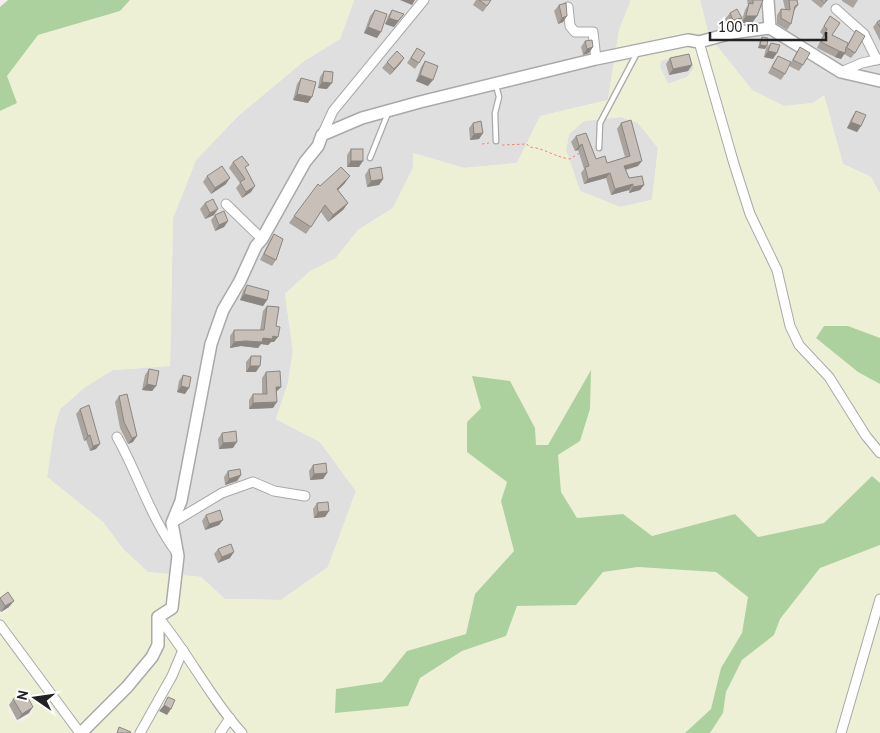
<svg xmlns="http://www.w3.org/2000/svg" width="880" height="733" font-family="'PT Sans',sans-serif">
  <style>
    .residential { fill: #e0dfdf }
    .farmland { fill: #eef0d5; fill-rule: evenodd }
    .forest { fill: #add19e }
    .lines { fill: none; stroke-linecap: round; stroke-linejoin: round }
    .service-casing { stroke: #a9a9a9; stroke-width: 7 }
    .minor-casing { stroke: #a9a9a9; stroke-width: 11 }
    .tertiary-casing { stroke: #a9a9a9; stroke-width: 14 }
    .path { stroke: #fa8072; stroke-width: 1; stroke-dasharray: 2.5 2.5; stroke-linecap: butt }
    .service { stroke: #fff; stroke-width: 4.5 }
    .minor { stroke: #fff; stroke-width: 9 }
    .tertiary { stroke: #fff; stroke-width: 11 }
    .wall { fill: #aba49e }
    .shaded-wall { fill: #8b8681 }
    .building { fill: #c7bfb8; stroke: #8b8681 }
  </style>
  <rect width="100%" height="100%" fill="#f2efe9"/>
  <g class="residential">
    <polygon points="354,0 631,0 619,30 608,100 541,116 517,163 464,168 413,153 413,168 393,208 358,230 336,258 309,272 285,294 293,351 288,383 276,419 320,442 356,491 328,567 281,600 225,599 201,577 148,572 123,549 103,522 47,477 54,429 60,409 85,387 113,370 170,366 173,218 196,160 238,116 304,61 340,39"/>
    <polygon points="700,0 880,0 880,194 871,177 843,164 824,96 813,103 784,106 752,90 709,36"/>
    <polygon points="676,56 690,58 694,68 687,77 668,84 660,67 661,60"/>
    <polygon points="621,117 638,123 658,148 652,200 620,207 580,191 566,150 569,134 584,121"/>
  </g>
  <g class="farmland">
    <path d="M130 0H354L340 39 304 61 238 116 196 160 173 218 170 366 113 370 85 387 60 409 54 429 47 477 103 522 123 549 148 572 201 577 225 599 281 600 328 567 356 491 320 442 276 419 288 383 293 351 285 294 309 272 336 258 358 230 393 208 413 168V153L464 168 517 163 540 116 608 100 619 30 631 0H700L709 36 752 90 784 106 813 103 824 95 843 164 871 177 880 194V338L848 326 858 372 880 384V483L872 476 824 523 758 537 735 514 652 536 623 514 577 518 561 492 558 455 590 371 548 445H536L535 428 473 377 481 408 507 482 501 501 514 551 475 594 466 634 407 651 382 682 336 689 420 679 462 651 506 636 517 606 576 605 603 572 638 567 717 572 749 597 742 633 721 668 711 709 685 733H132L127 730 119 729 112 733H0V614L8 611 11 605 3 596 0 598V111L16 103 7 76 38 35 120 11ZM676 56 690 58 694 68 687 77 668 84 660 67 661 61ZM621 117 638 123 658 148 652 200 620 207 580 191 566 150 569 134 584 121ZM21 694 33 707V714L21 723 15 722 10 716 7 707 8 703Z"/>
    <polygon points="880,545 880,733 710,733 723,713 726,692 742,660 774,635 780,619 820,567"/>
  </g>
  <g class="forest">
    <polygon points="8,0 130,0 120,11 38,35 7,76 17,103 0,111 0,7"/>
    <polygon points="824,326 848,326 880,338 880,384 858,372 816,338"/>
    <polygon points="591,370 590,409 580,441 558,455 561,492 577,518 623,514 652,536 735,514 758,537 824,523 872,476 880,483 880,545 820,568 780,619 774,635 742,660 726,692 723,713 710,733 685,733 711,709 721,668 742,633 748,597 716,572 638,567 603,572 576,605 517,606 506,636 462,651 420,678 408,706 335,713 336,689 382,682 407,651 466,634 475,594 514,551 501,501 507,482 467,452 467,422 481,408 472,376 510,381 535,428 536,445 548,445"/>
  </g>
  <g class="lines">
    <g class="service-casing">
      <g id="service">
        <polyline points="496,141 495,113 499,97 496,85"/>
        <polyline points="599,148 600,123 637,53"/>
        <polyline points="370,158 388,113"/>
      </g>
    </g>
    <g class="minor-casing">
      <g id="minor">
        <polyline points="568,7 570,26 575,32 593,32 596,59"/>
        <polyline points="836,9 864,34 877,60"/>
        <polyline points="699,42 734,164 750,214 777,270 790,326 799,345 829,377 866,436 880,453"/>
        <polyline points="841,72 862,63 880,59"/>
        <polyline points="322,135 333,111 424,0"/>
        <polyline points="226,204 262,239"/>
        <path d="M117 437C138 474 151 519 177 553"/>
        <polyline points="172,523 222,493 253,482 274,491 305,496"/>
        <path d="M158 617C189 654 210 698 242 733"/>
        <polyline points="0,625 80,733"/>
        <polyline points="140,733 172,676 183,650"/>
        <polyline points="220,733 230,718"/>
        <polyline points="841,733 880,599"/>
      </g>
    </g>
    <g class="tertiary-casing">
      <g id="tertiary">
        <polyline points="768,0 770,28"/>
        <polyline points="81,733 127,687 152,657 158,645 158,617 172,608 178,556 172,523 181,501 211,344 223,310 240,281 256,246 262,239 305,162 318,146 322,135 362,118 420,102 596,59 688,40 699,42 732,33 770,28 841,72 880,81"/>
      </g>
    </g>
    <g class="path">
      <polyline points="482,144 489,143"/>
      <path d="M502 145 527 144 529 147C545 148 554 157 570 159L581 152"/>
    </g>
    <use href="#service" class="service"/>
    <use href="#minor" class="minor"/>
    <use href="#tertiary" class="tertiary"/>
  </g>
  <g class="wall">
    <polygon points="476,0 491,0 483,12 473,5"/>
    <polygon points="747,0 763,0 757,16 752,23 741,23 745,10 748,5"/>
    <polygon points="783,0 797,0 798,5 794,11 791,24 787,30 777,24 777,15 781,9 785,9"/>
    <polygon points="811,0 828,0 821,8"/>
    <polygon points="842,0 858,0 853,8 842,1"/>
    <polygon points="559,5 567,16 563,22 558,24 554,11"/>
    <polygon points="375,10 377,38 364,33 370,16"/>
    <polygon points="392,10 404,14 394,27 385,24 388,16"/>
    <polygon points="730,13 742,18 738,24 729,26 725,19"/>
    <polygon points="830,16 832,35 847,45 856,30 855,53 851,58 844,54 841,59 835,57 817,48 823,35 820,32"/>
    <polygon points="880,20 880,41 873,27 877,22"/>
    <polygon points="762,37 765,49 758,48 760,40"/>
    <polygon points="585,41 589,53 583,55 581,47"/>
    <polygon points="771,43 773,59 764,57 766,48"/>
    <polygon points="800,47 803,65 799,71 789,66 796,53"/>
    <polygon points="417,48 419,63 415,69 407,63"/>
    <polygon points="778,56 785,74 781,80 768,73 774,62"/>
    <polygon points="404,58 400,64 390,75 382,68 387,62"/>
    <polygon points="670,58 692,65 688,71 669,75 666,64"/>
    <polygon points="425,61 428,86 416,81 421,67"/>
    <polygon points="324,71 327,89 318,88 320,77"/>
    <polygon points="301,78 308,103 293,100 297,84"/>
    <polygon points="856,111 861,126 857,132 847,128 852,117"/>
    <polygon points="473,123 483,133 479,139 470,140 469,128"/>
    <polygon points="621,123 638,166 626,170 629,178 644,185 640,190 629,193 629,190 611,195 606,178 584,184 581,173 584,169 578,150 575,151 571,142 576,136 596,159 607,163 625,157 617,129"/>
    <polygon points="351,149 359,167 347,167 347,155"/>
    <polygon points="233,162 245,169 251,192 242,198 236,188 240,183 229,168"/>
    <polygon points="369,169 383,179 379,185 367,187 365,175"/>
    <polygon points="207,176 226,184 211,194 203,182"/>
    <polygon points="345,183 338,190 348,203 343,210 328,222 321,212 306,234 289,223 294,216 320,186"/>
    <polygon points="205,203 214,215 205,219 200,209"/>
    <polygon points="215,215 228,221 224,227 215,231 211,220"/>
    <polygon points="274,234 276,260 272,266 260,260 270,240"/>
    <polygon points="247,285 267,300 263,306 240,300 243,291"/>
    <polygon points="267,306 274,342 271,342 268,345 261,344 258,348 241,346 230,348 230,336 234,330 260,330 263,311"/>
    <polygon points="251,356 256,372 246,372 246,362"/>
    <polygon points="149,369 156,386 152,391 142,390 145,375"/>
    <polygon points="266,372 281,387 276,392 273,408 249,409 249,400 253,394 262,394 262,378"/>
    <polygon points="183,375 185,394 177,392 179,381"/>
    <polygon points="119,396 133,442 128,444 120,428 115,402"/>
    <polygon points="80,409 96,449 90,451 86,440 84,441 76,414"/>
    <polygon points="222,433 233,448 219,449 218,439"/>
    <polygon points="313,465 327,473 323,479 310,480 309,471"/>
    <polygon points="228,471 241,475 237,481 225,485 224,477"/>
    <polygon points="317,503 329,511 325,517 314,518 313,509"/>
    <polygon points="206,515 219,525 205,530 202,521"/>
    <polygon points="218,549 230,558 218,563 214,554"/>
    <polygon points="0,598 9,607 1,612 0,611"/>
    <polygon points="13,699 29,713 17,720 9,705"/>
  </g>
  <g class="shaded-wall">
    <polygon points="400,0 415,0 412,5"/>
    <polygon points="404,14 394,27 385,24 389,18"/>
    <polygon points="567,16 563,22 558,24 562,18"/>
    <polygon points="746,16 757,16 752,23 741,23"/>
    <polygon points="742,18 738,24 729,26 733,20"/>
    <polygon points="368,27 381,32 377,38 364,33"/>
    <polygon points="760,45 767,46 765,49 758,48"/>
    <polygon points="593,47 589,53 583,55 587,49"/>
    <polygon points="768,51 777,53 773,59 764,57"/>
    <polygon points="839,51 845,53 841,59 835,57"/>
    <polygon points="404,58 400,64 390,75 394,69"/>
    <polygon points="692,65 688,71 669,75 673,69"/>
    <polygon points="420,75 433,80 428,86 416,81"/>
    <polygon points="322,82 332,83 327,89 318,88"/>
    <polygon points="297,94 312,97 308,103 293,100"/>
    <polygon points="851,122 861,126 857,132 847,128"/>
    <polygon points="483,133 479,139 470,140 474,134"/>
    <polygon points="582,144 578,150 575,151 579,146"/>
    <polygon points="351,161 363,161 359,167 347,167"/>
    <polygon points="642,161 638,166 620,171 624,166"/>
    <polygon points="610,173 606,178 584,184 588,179"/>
    <polygon points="350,176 345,183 332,196 337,189"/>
    <polygon points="230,178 226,184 211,194 215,188"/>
    <polygon points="383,179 379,185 367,187 371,181"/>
    <polygon points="633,184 629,190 611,195 615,189"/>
    <polygon points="644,185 640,190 629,193 633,187"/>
    <polygon points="255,186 251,192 242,198 246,192"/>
    <polygon points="348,203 343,210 328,222 333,215"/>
    <polygon points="218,209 214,215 205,219 210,213"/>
    <polygon points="228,221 224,227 215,231 219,225"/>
    <polygon points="244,294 267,300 263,306 240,300"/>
    <polygon points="273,336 278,337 274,342 271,342 268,345 261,344 258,348 241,346 230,348 234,342 263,338"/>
    <polygon points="250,366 260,366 256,372 246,372"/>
    <polygon points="147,384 156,386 152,391 142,390"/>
    <polygon points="181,386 189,388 185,394 177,392"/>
    <polygon points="276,387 281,387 276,392"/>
    <polygon points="277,402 273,408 249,409 253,403"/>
    <polygon points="90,435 86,440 84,441 88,436"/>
    <polygon points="137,436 133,442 128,444 132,438"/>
    <polygon points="237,442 233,448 219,449 223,443"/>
    <polygon points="100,444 96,449 90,451 93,446"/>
    <polygon points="327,473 323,479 310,480 314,474"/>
    <polygon points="241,475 237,481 225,485 229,479"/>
    <polygon points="329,511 325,517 314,518 318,512"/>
    <polygon points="223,520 219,525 205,530 209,524"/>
    <polygon points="234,552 230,558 218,563 222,557"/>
    <polygon points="14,601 9,607 1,612 5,606"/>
    <polygon points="164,705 171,709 167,715 159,711"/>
    <polygon points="33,707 29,713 17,720 22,714"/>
  </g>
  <g class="building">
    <polygon points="479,0 491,0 487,6"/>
    <polygon points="753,0 763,0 757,16 746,16 749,3 753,4"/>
    <polygon points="789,0 797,0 798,5 795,6 791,24 781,18 781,9 790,10"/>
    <polygon points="821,0 827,0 824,3"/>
    <polygon points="566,3 567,16 562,18 559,5"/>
    <polygon points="737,9 742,18 733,20 730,13"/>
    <polygon points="375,10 387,14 381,32 368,27"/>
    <polygon points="392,10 404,14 398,21 389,18"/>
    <polygon points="830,16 840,23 832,35 848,43 847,47 856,30 865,36 855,53 846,47 845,53 839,51 821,42 827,29 824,26"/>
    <polygon points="880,20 880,27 877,22"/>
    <polygon points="762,37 768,38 767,46 760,45"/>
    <polygon points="592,40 593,47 587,49 585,41"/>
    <polygon points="771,43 780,45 777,53 768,51"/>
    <polygon points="800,47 810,53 803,65 793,60"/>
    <polygon points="417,48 425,53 419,63 411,58"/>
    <polygon points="397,51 404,58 394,69 387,62"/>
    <polygon points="689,54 692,65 673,69 670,58"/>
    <polygon points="778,56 791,62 785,74 772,67"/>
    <polygon points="425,61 438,66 433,80 420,75"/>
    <polygon points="324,71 333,72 332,83 322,82"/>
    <polygon points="301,78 316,82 312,97 297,94"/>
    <polygon points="856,111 866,115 861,126 851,122"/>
    <polygon points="631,120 642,161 624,166 629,178 642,176 644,185 633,187 633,184 615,189 610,173 588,179 585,167 589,166 582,144 579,146 576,136 586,133 596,159 605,156 607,163 630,156 621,123"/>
    <polygon points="481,121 483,133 474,134 473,123"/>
    <rect x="351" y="149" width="12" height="12"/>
    <polygon points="242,156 249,165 245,167 255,186 246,192 240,182 245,179 233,162"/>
    <polygon points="222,166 230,178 215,188 207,176"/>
    <polygon points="341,167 350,176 337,189 348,203 333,215 325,205 311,227 294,216 318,184 320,186"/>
    <polygon points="381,167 383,179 371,181 369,169"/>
    <polygon points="213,199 218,209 210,213 205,203"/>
    <polygon points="224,211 228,221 219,225 215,215"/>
    <polygon points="274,234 283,239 276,260 264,254"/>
    <polygon points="247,285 269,291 267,300 244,294"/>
    <polygon points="267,306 279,307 276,326 280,327 278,337 273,336 272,339 263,338 262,342 245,341 234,342 234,330 264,330"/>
    <polygon points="251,356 261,356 260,366 250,366"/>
    <polygon points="149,369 159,371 156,386 147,384"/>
    <polygon points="280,371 281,387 276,387 277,402 253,403 253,394 267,394 266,372"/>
    <polygon points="183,375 191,377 189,388 181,386"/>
    <polygon points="127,394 137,436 132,438 124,422 119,396"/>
    <polygon points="89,405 100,444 93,446 90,435 88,436 80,409"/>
    <polygon points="236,431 237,442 223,443 222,433"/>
    <polygon points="326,463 327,473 314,474 313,465"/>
    <polygon points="240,469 241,475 229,479 228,471"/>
    <polygon points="328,502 329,511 318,512 317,503"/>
    <polygon points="220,510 223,520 209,524 206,515"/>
    <polygon points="231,544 234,552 222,557 218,549"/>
    <polygon points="8,592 14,601 5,606 0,598"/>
    <polygon points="25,692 33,707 22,714 13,699"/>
    <polygon points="168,697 175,700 171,709 164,705"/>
    <polygon points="119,727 131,732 130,733 117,733"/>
  </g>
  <g transform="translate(35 698) rotate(283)" stroke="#ffffff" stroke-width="4" paint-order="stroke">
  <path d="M0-4L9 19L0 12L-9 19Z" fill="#222222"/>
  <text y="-8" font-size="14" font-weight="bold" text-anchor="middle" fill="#222222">N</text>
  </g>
  <path d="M710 32v8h116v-8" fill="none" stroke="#222222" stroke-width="2.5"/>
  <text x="718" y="32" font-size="15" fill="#222222" stroke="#ffffff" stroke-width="4" paint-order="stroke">100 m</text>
</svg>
